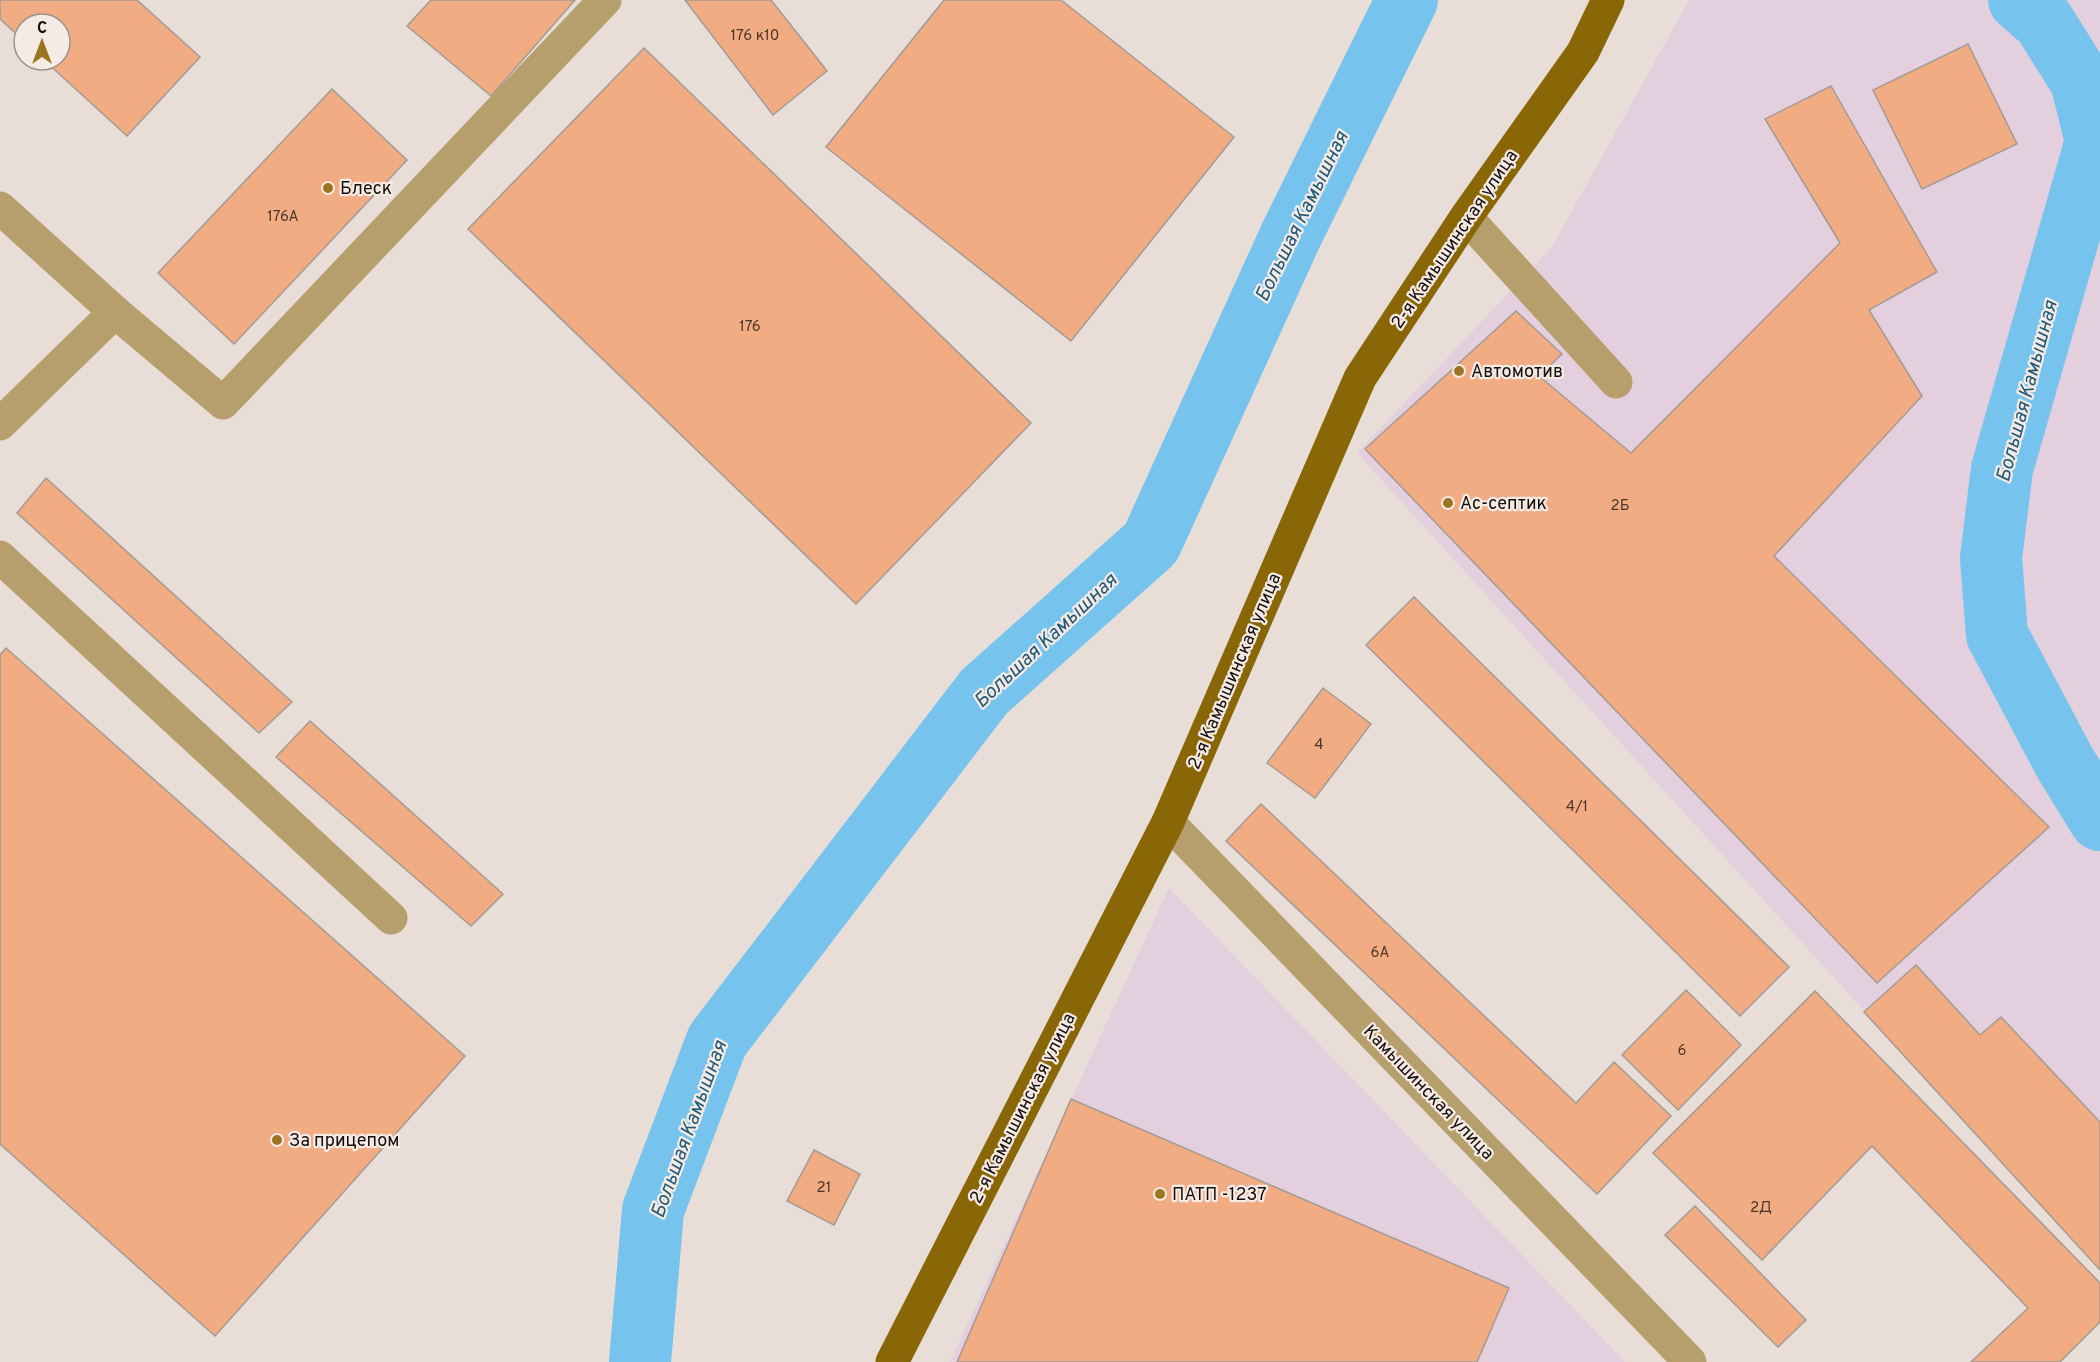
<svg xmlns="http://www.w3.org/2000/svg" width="2100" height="1362" font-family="Overpass,sans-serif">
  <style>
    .industrial { fill: #e3cfde }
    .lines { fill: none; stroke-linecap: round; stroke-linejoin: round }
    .river { stroke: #76c3ee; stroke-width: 62 }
    .building { fill: #f1ac83; stroke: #a49a94; stroke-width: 1.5 }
    .minor { stroke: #b69e6d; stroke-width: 33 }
    .major { stroke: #8a6706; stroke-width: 33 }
    .poi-dot { fill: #9b7420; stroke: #f6eae4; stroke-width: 2 }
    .labels { text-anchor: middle; stroke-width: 4.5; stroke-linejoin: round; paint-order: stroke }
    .number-label { font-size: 15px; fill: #4a362a }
    .poi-label { font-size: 18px; fill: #130f0d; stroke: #f6eae4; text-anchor: start }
    .street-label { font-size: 18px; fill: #130f0d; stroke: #f6eae4 }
    .water-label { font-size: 20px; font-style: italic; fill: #205b79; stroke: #f6eae4 }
  </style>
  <rect width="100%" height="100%" fill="#e8ddd7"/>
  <g class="industrial">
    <polygon points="1689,0 2100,0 2100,1270 1357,453 1552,247"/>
    <polygon points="1169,888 1625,1362 950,1362"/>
  </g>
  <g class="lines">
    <g class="river">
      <polyline points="2019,0 2044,22 2081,81 2096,141 2002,469 1991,558 1997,635 2065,763 2100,820"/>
      <polyline points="640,1362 653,1210 717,1041 984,692 1151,543 1291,235 1407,0"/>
    </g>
  </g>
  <g class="building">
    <polygon points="0,0 137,0 200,57 127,136 44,60 60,60 60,24 24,24 24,41 0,19"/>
    <polygon points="431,0 575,0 491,96 407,26"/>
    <polygon points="685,0 771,0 827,71 773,115"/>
    <polygon points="944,0 1061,0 1234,137 1071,341 826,147"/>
    <polygon points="1968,44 2017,144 1922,189 1873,90"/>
    <polygon points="644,48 1031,423 856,604 468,229"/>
    <polygon points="1831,86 1937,272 1869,310 1922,396 1774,556 2049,827 1877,983 1365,449 1516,311 1562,354 1539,376 1631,453 1840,243 1765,119"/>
    <polygon points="332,89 407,160 234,344 158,273"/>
    <polygon points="46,478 292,702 259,733 17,513"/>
    <polygon points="1414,597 1789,967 1740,1016 1366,645"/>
    <polygon points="6,648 465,1056 215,1336 0,1144 0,655"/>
    <polygon points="1323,688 1371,724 1315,798 1267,763"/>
    <polygon points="310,721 503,894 471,926 276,757"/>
    <polygon points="1261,804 1576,1103 1614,1062 1671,1116 1597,1194 1226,841"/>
    <polygon points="1916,965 1980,1035 2001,1017 2100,1122 2100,1270 1864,1012"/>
    <polygon points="1686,990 1741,1045 1678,1110 1622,1055"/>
    <polygon points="1815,991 2100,1283 2100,1322 2060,1362 1971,1362 2028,1308 1872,1146 1762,1260 1653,1153"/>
    <polygon points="1071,1099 1509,1288 1477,1362 957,1362"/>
    <polygon points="814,1150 860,1174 834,1225 787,1201"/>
    <polygon points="1695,1206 1806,1320 1778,1347 1665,1235"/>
  </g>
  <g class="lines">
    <g class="minor">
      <polyline points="0,208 115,312 223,403 605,0"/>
      <polyline points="1466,217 1616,382"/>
      <polyline points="0,424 115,312"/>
      <polyline points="0,557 391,918"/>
      <polyline points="1168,822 1690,1362"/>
    </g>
    <polyline class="major" points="892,1362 1168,822 1360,378 1466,217 1583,52 1608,0"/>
  </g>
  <g class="poi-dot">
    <circle cx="328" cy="188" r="6"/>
    <circle cx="1459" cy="371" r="6"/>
    <circle cx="1448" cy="503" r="6"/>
    <circle cx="277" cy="1140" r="6"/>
    <circle cx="1160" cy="1194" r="6"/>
  </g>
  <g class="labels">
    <g class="number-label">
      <text x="755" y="40">176 к10</text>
      <text x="283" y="221">176А</text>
      <text x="750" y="331">176</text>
      <text x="1620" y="510">2Б</text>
      <text x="1319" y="749">4</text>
      <text x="1577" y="811">4/1</text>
      <text x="1380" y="957">6А</text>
      <text x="1682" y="1055">6</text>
      <text x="824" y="1192">21</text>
      <text x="1761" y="1212">2Д</text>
    </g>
    <g class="poi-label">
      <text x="340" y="194">Блеск</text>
      <text x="1471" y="377">Автомотив</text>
      <text x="1460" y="509">Ас-септик</text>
      <text x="289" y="1146">За прицепом</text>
      <text x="1172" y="1200">ПАТП -1237</text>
    </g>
    <g class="street-label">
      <text transform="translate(1454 239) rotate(-56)" y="6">2-я Камышинская улица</text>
      <text transform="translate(1234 671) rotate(-67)" y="6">2-я Камышинская улица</text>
      <text transform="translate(1429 1092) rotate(46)" y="6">Камышинская улица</text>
      <text transform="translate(1022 1108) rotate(-63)" y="6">2-я Камышинская улица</text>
    </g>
    <g class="water-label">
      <text transform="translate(1301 216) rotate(-64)" y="7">Большая Камышная</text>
      <text transform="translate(2026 391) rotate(-75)" y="7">Большая Камышная</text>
      <text transform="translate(1045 640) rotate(-43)" y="7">Большая Камышная</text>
      <text transform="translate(688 1129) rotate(-70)" y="7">Большая Камышная</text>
    </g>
  </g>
  <g transform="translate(42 42)"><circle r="28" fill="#f6eae4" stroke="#9b928e" stroke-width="1.5"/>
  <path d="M0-4.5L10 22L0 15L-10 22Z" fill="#9b7420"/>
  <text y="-9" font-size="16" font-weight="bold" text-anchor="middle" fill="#130f0d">С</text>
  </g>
</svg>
